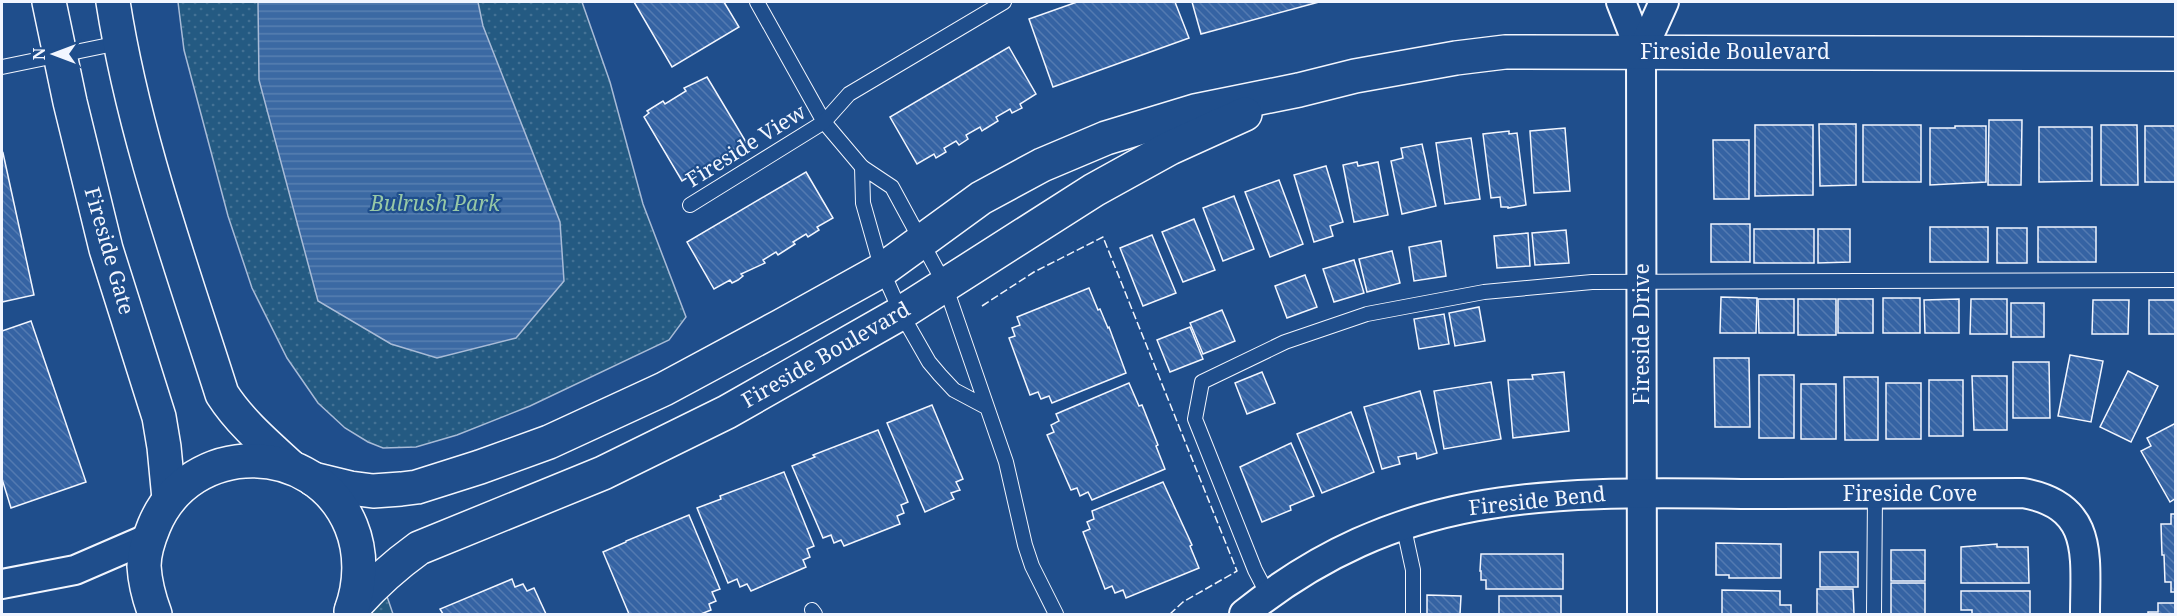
<svg xmlns="http://www.w3.org/2000/svg" width="2177" height="616" font-family="'Noto Serif',serif">
  <style>
    .park { fill: url(#park-dots); stroke: #a8bbd7; stroke-width: 1.5 }
    .water { fill: url(#water-rules); stroke: #a8bbd7; stroke-width: 1.5 }
    .building { fill: url(#building-back-hatch); stroke: #f2f6ff; stroke-width: 1.5 }
    .lines { fill: none; stroke-linecap: round; stroke-linejoin: round }
    .service-casing { stroke: #f2f6ff; stroke-width: 16 }
    .minor-casing { stroke: #f2f6ff; stroke-width: 32 }
    .tertiary-casing { stroke: #f2f6ff; stroke-width: 36 }
    .service { stroke: #1f4e8c; stroke-width: 14 }
    .minor { stroke: #1f4e8c; stroke-width: 28 }
    .tertiary { stroke: #1f4e8c; stroke-width: 33 }
    .fence { stroke: #f2f6ff; stroke-width: 1.5; stroke-dasharray: 8 3; stroke-linecap: butt }
    .labels { text-anchor: middle; stroke-width: 4.5; stroke-linejoin: round; paint-order: stroke }
    .street-label { font-size: 21px; fill: #f2f6ff; stroke: #1f4e8c }
    .park-label { font-size: 21px; font-style: italic; fill: #97c8a6; stroke: #1f4e8c }
  </style>
  <defs>
    <pattern id="park-dots" width="8" height="8" patternUnits="userSpaceOnUse" patternTransform="scale(1.5)"><rect width="8" height="8" fill="#245a82"/><path d="M2 2h.1M6 6h.1" fill="none" stroke="#447295" stroke-width="1.8" stroke-linecap="round"/></pattern>
    <pattern id="water-rules" width="6" height="5" patternUnits="userSpaceOnUse" patternTransform="scale(1.5)"><rect width="6" height="5" fill="#3b69a3"/><path d="M0 2.5h6" fill="none" stroke="#587fb1"/></pattern>
    <pattern id="building-back-hatch" width="6" height="6" patternUnits="userSpaceOnUse" patternTransform="scale(1.5)"><rect width="6" height="6" fill="#3563a3"/><path d="M-1 5l2 2M0 0l6 6M5-1l2 2" fill="none" stroke="#537ab1"/></pattern>
  </defs>
  <rect width="100%" height="100%" fill="#1f4e8c"/>
  <g class="park">
    <polygon points="178,2 582,2 610,82 643,204 686,317 669,340 530,406 457,435 416,447 383,448 368,442 345,428 318,403 287,358 252,288 228,216 184,50"/>
    <polygon points="381,579 393,614 348,614"/>
  </g>
  <polygon class="water" points="258,2 478,2 483,26 560,222 564,281 516,338 437,358 391,344 318,301 259,80"/>
  <g class="building">
    <polygon points="634,2 724,2 739,27 672,67"/>
    <polygon points="1077,2 1175,2 1189,38 1053,87 1029,19"/>
    <polygon points="1192,2 1319,2 1201,34"/>
    <polygon points="1009,47 1036,94 1020,104 1022,108 1012,113 1010,109 996,117 998,121 985,129 982,131 980,127 966,135 968,139 959,145 956,141 944,148 946,152 936,158 934,154 917,164 890,117"/>
    <polygon points="707,77 746,142 682,181 644,117 649,113 647,111 663,101 665,104 686,91 684,88"/>
    <polygon points="1989,120 2022,120 2021,185 1988,185"/>
    <polygon points="1819,124 1856,124 1856,185 1820,186"/>
    <polygon points="1755,125 1813,125 1813,195 1755,196"/>
    <rect x="1863" y="125" width="58" height="57"/>
    <polygon points="2101,125 2137,125 2138,185 2101,185"/>
    <polygon points="1955,126 1986,126 1986,182 1930,185 1930,128 1955,128"/>
    <rect x="2145" y="126" width="31" height="56"/>
    <polygon points="2039,127 2092,127 2092,181 2039,182"/>
    <polygon points="1565,128 1570,191 1534,193 1530,131"/>
    <polygon points="1509,131 1509,134 1517,133 1526,205 1508,208 1508,207 1501,207 1500,197 1491,198 1483,134"/>
    <polygon points="1471,138 1480,199 1445,204 1436,143"/>
    <polygon points="1713,140 1749,140 1749,199 1714,199"/>
    <polygon points="1422,144 1436,206 1402,214 1391,161 1403,158 1401,148"/>
    <polygon points="3,153 34,295 2,302 2,154"/>
    <polygon points="1357,162 1358,166 1378,162 1388,215 1354,222 1343,165"/>
    <polygon points="1326,166 1343,222 1330,226 1333,236 1314,242 1294,175"/>
    <polygon points="806,172 833,218 817,227 819,230 808,237 806,234 793,242 795,244 778,255 776,252 763,260 765,263 741,274 743,276 738,280 732,283 730,280 714,289 687,242"/>
    <polygon points="1279,180 1303,244 1270,257 1245,192"/>
    <polygon points="1234,196 1254,249 1223,261 1203,208"/>
    <polygon points="1194,219 1215,270 1183,282 1162,232"/>
    <rect x="1711" y="224" width="39" height="38"/>
    <rect x="1930" y="227" width="58" height="35"/>
    <rect x="2038" y="227" width="58" height="35"/>
    <rect x="1997" y="228" width="30" height="35"/>
    <rect x="1754" y="229" width="60" height="34"/>
    <polygon points="1818,229 1850,229 1850,262 1818,263"/>
    <polygon points="1566,230 1569,263 1535,265 1532,233"/>
    <polygon points="1528,233 1530,266 1497,268 1494,236"/>
    <polygon points="1152,235 1176,293 1143,306 1120,248"/>
    <polygon points="1441,241 1446,276 1414,281 1409,247"/>
    <polygon points="1392,251 1400,283 1367,292 1359,259"/>
    <polygon points="1354,260 1364,293 1334,302 1323,269"/>
    <polygon points="1305,275 1317,307 1287,318 1275,286"/>
    <polygon points="1089,288 1098,310 1100,309 1108,328 1109,327 1126,373 1052,403 1049,396 1041,399 1038,392 1030,395 1009,338 1015,336 1012,328 1020,325 1017,317"/>
    <polygon points="1721,297 1757,298 1756,333 1720,333"/>
    <rect x="1883" y="298" width="37" height="35"/>
    <polygon points="1758,299 1794,299 1794,333 1759,333"/>
    <rect x="1798" y="299" width="38" height="36"/>
    <rect x="1838" y="299" width="35" height="34"/>
    <polygon points="1959,299 1959,333 1925,333 1924,300"/>
    <polygon points="1971,299 2007,299 2007,334 1970,334"/>
    <polygon points="2093,300 2129,300 2128,334 2092,334"/>
    <rect x="2149" y="300" width="27" height="34"/>
    <rect x="2011" y="303" width="33" height="34"/>
    <polygon points="1479,307 1485,341 1455,346 1449,313"/>
    <polygon points="1222,310 1235,341 1203,354 1190,323"/>
    <polygon points="1444,314 1449,344 1419,349 1414,319"/>
    <polygon points="31,321 86,482 11,508 2,479 2,331"/>
    <polygon points="1190,327 1203,359 1170,372 1157,340"/>
    <polygon points="2070,355 2103,361 2091,422 2058,416"/>
    <polygon points="1714,358 1749,358 1750,427 1715,427"/>
    <polygon points="2013,362 2049,362 2050,418 2013,418"/>
    <polygon points="2128,371 2158,386 2131,442 2100,427"/>
    <polygon points="1262,372 1275,403 1247,414 1235,383"/>
    <polygon points="1564,372 1569,431 1513,438 1508,380 1533,379 1532,375"/>
    <rect x="1759" y="375" width="35" height="63"/>
    <polygon points="1972,376 2007,376 2007,430 1974,430"/>
    <polygon points="1844,377 1878,377 1878,440 1845,440"/>
    <rect x="1929" y="380" width="34" height="56"/>
    <polygon points="1491,382 1501,439 1444,449 1434,391"/>
    <polygon points="1129,383 1139,406 1142,405 1158,445 1156,446 1165,469 1092,500 1088,492 1080,496 1077,488 1071,490 1047,435 1054,432 1051,425 1059,421 1056,414"/>
    <rect x="1886" y="383" width="35" height="56"/>
    <rect x="1801" y="384" width="35" height="55"/>
    <polygon points="1420,391 1437,453 1417,459 1416,453 1398,457 1400,464 1382,469 1364,407"/>
    <polygon points="932,405 963,479 956,482 960,490 951,493 954,499 925,512 887,423"/>
    <polygon points="1351,412 1374,472 1322,493 1297,434"/>
    <polygon points="2176,423 2176,498 2170,502 2141,451 2151,446 2147,438"/>
    <polygon points="878,430 908,502 901,505 904,513 897,516 900,524 844,546 841,540 834,543 831,535 823,538 792,466 815,457 813,455"/>
    <polygon points="1291,443 1314,496 1290,506 1291,510 1262,522 1240,467"/>
    <polygon points="784,472 814,546 807,549 810,557 803,560 806,567 751,591 747,584 740,587 737,579 728,583 697,508 721,499 720,496"/>
    <polygon points="1163,482 1192,545 1190,546 1199,568 1126,598 1123,590 1115,593 1112,586 1105,589 1083,532 1090,529 1087,522 1094,519 1092,511"/>
    <polygon points="2171,514 2176,514 2176,592 2171,592 2171,582 2165,582 2164,555 2162,555 2161,524 2171,524"/>
    <polygon points="689,515 720,589 712,592 716,601 709,604 711,610 701,614 629,614 603,552 626,542 626,541"/>
    <polygon points="1716,543 1781,544 1781,578 1729,578 1729,575 1716,575"/>
    <polygon points="1997,544 1997,547 2028,547 2029,583 1961,583 1961,547"/>
    <rect x="1891" y="550" width="34" height="31"/>
    <rect x="1820" y="552" width="38" height="35"/>
    <polygon points="1481,554 1563,554 1563,589 1486,589 1486,580 1481,580 1481,571 1480,571"/>
    <polygon points="512,579 515,587 523,584 527,591 534,588 546,614 443,614 440,609"/>
    <rect x="1891" y="583" width="34" height="31"/>
    <polygon points="1817,589 1853,589 1854,614 1817,614"/>
    <polygon points="1722,590 1780,591 1780,605 1791,605 1791,614 1722,614"/>
    <polygon points="1961,591 2030,591 2030,614 1972,614 1972,610 1961,610"/>
    <polygon points="1427,595 1461,596 1460,614 1427,614"/>
    <rect x="1499" y="596" width="62" height="18"/>
    <polygon points="2158,603 2176,603 2176,614 2148,614 2148,612 2158,612"/>
  </g>
  <g class="lines">
    <g class="service-casing">
      <g id="service">
        <polyline points="757,2 824,122 862,167"/>
        <polyline points="2,67 119,43"/>
        <polyline points="690,205 824,122 849,94 1004,2"/>
        <polyline points="986,407 954,390 940,375 929,362 901,313 882,270 863,203 862,167 892,187 945,285 1006,462 1025,545 1032,566 1056,614"/>
        <polyline points="1403,524 1413,570 1413,614"/>
        <polyline points="1268,595 1255,570 1195,419 1202,382 1285,342 1367,314 1484,292 1592,282 2176,280"/>
        <polyline points="812,610 815,614"/>
        <polyline points="1874,614 1875,495"/>
      </g>
    </g>
    <g class="minor-casing">
      <g id="minor">
        <polyline points="1621,2 1641,53 1642,614"/>
        <polyline points="1641,53 1664,2"/>
        <polyline points="2,584 75,570 149,538"/>
        <path d="M1244 614C1404 485 1557 492 1751 494 1841 494 1932 494 2023 493 2095 506 2085 557 2085 614"/>
      </g>
    </g>
    <g class="tertiary-casing">
      <g id="tertiary">
        <polyline points="49,2 70,102 106,249 159,417 164,447 169,499"/>
        <path d="M113 2C134 136 181 265 222 394 240 422 266 444 291 467"/>
        <polyline points="313,479 350,488 373,491 401,489 417,487 480,467 549,442 664,389 781,326 882,270 981,198 1042,165 1106,138 1195,111 1299,90 1355,76 1456,58 1505,52 2176,54"/>
        <path d="M352 609C372 586 394 566 419 548L603 473 727 412 901 313 1094 190 1170 148 1245 114"/>
        <path d="M155 614C149 598 145 583 144 566 144 552 149 538 154 526 190 439 315 439 351 526 362 553 361 584 351 611"/>
      </g>
    </g>
    <use href="#service" class="service"/>
    <use href="#minor" class="minor"/>
    <use href="#tertiary" class="tertiary"/>
    <polyline class="fence" points="982,306 1034,272 1103,237 1237,571 1183,602 1170,614"/>
  </g>
  <g class="labels">
    <g class="street-label">
      <text x="1735" y="59">Fireside Boulevard</text>
      <text transform="translate(746 146) rotate(-32)" y="7">Fireside View</text>
      <text transform="translate(109 251) rotate(74)" y="7">Fireside Gate</text>
      <text transform="translate(1642 334) rotate(-90)" y="7">Fireside Drive</text>
      <text transform="translate(826 355) rotate(-30)" y="7">Fireside Boulevard</text>
      <text x="1910" y="501">Fireside Cove</text>
      <text transform="translate(1537 501) rotate(-6)" y="7">Fireside Bend</text>
    </g>
    <g class="park-label">
      <text x="435" y="211">Bulrush Park</text>
    </g>
  </g>
  <rect width="2177" height="616" fill="none" stroke="#f2f6ff" stroke-width="6"/>
  <g transform="translate(54 54) rotate(270)" stroke="#1f4e8c" stroke-width="4.5" paint-order="stroke">
  <path d="M0-4.5L10 22L0 15L-10 22Z" fill="#f2f6ff"/>
  <text y="-9" font-size="16" font-weight="bold" text-anchor="middle" fill="#f2f6ff">N</text>
  </g>
</svg>
